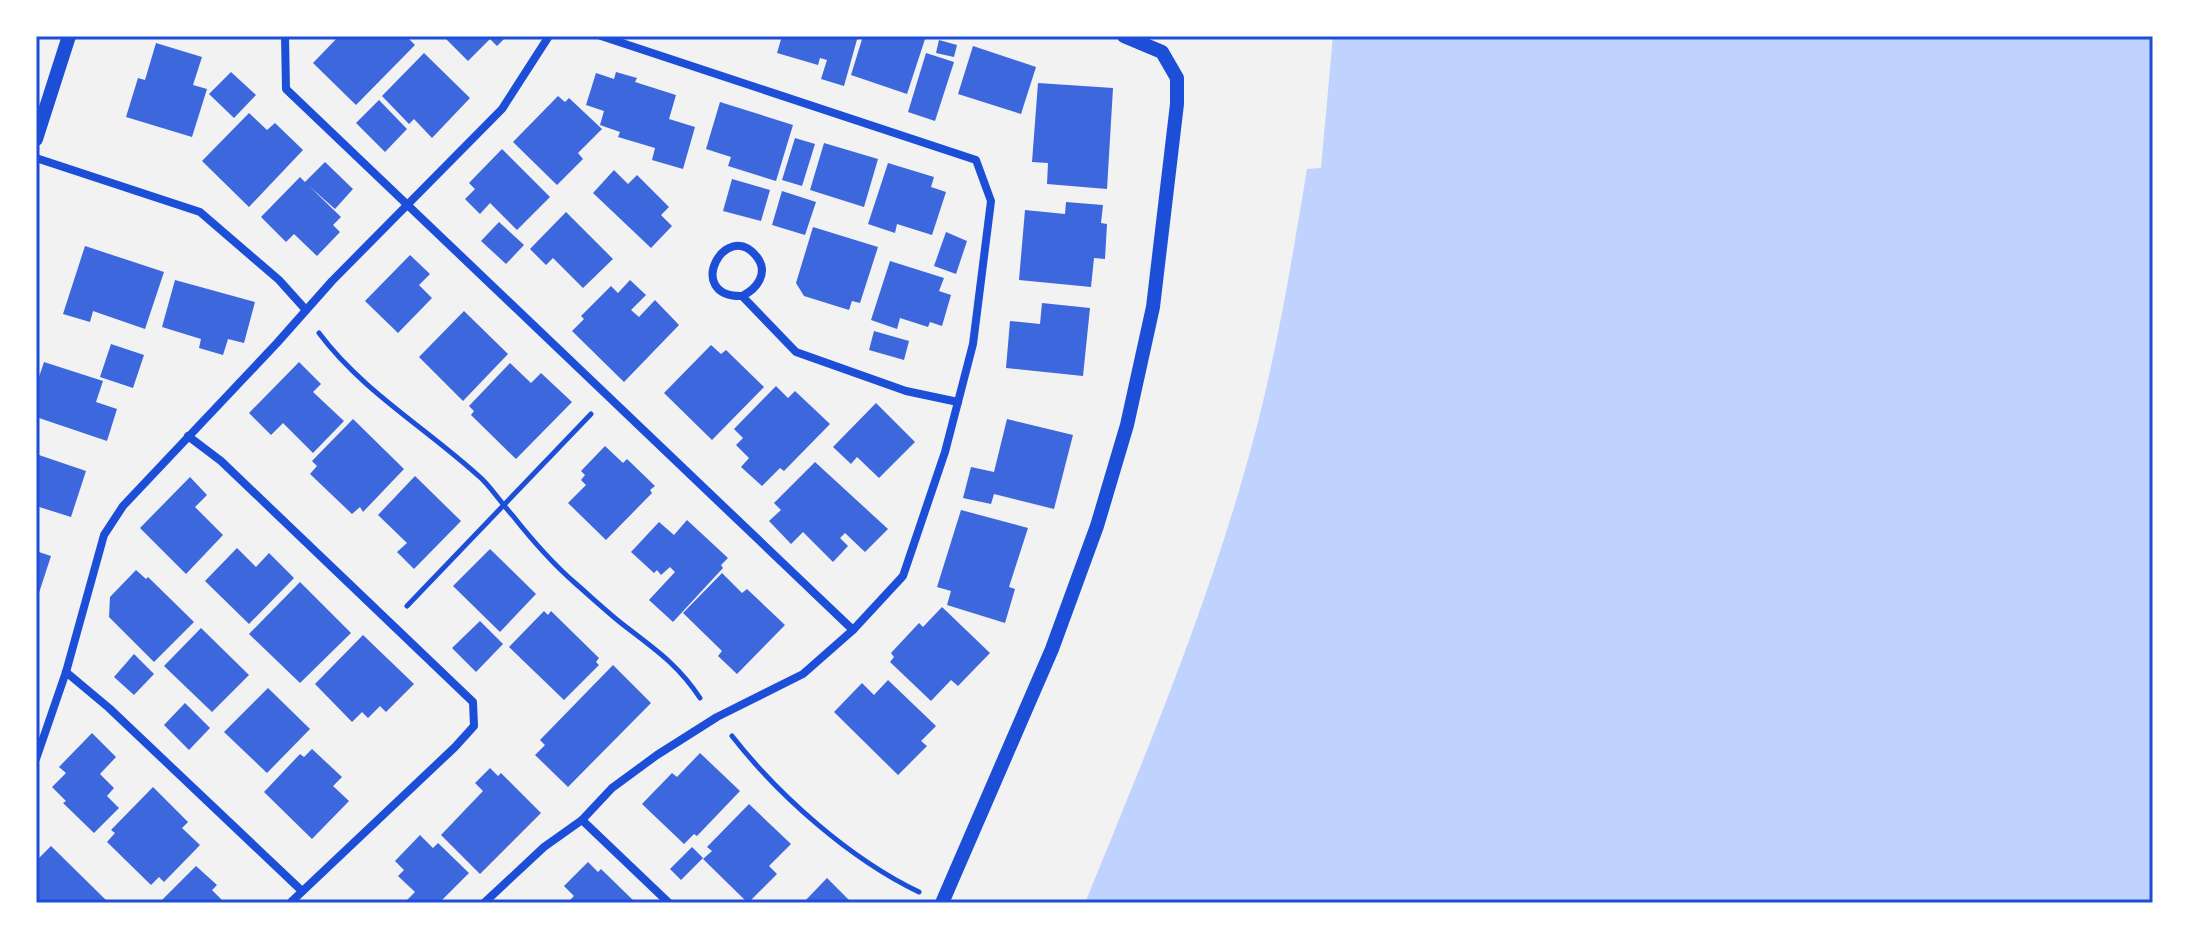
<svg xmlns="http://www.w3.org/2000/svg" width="2189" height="939" font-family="'DejaVu Sans',sans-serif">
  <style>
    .water { fill: #bfd3fe }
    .building { fill: #3d67dc }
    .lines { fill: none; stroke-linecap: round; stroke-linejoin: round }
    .path { stroke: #1d4ed8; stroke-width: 5 }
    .minor { stroke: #1d4ed8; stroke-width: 8 }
    .tertiary { stroke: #1d4ed8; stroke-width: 14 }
    .neatline { fill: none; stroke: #1d4ed8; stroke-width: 3 }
  </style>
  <rect width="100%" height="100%" fill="#f2f2f2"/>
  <path class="water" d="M1333 36H2153V903H1085C1142 763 1201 623 1243 477 1273 376 1290 272 1307 169L1321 168Z"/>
  <g class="building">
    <polygon points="339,36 406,36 415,45 356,105 313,63"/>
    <polygon points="443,36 507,36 497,46 490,39 468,61"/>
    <polygon points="782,36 858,36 844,86 821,79 827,60 820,58 818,65 777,53"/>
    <polygon points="863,36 926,36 907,94 851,75"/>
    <polygon points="939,40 957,45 954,57 936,53"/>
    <polygon points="156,43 202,57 193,85 207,89 192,137 126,117 138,78 145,80"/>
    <polygon points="973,46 1036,67 1021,114 958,94"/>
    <polygon points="424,53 470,98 432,138 414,119 409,124 382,96"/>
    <polygon points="926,53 954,62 935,121 908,112"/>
    <polygon points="231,72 256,95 234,118 209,94"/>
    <polygon points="616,72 637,78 635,82 676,95 669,119 695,127 683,169 652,160 655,148 618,137 620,132 600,125 604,111 586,105 596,73 614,79"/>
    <polygon points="1038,83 1113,88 1107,189 1047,184 1048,163 1032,162"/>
    <polygon points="558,96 565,102 569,98 602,129 578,153 583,159 557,185 513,142"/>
    <polygon points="379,100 407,129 385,152 356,123"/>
    <polygon points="720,102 793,125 776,181 728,166 731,157 706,149"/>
    <polygon points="249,113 267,130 275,123 303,150 249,207 202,161"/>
    <polygon points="795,138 815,144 802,186 782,180"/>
    <polygon points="824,143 878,159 864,207 810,190"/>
    <polygon points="502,149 550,197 517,230 490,203 480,214 465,199 475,189 469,183"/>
    <polygon points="325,162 353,189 335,209 309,186 341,217 333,225 340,232 317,256 294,234 286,242 261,217 300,177 305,182"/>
    <polygon points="888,163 934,177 931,187 946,192 932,235 897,224 895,233 868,224"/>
    <polygon points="614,170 628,184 637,175 669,207 661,215 672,226 651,248 593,193"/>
    <polygon points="732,179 770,190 761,221 723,211"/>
    <polygon points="782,191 816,202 805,235 772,225"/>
    <polygon points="1066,202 1103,205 1101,223 1107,224 1105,259 1094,258 1091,287 1019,280 1025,210 1065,214"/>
    <polygon points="566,212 613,259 583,288 553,258 546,265 530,249"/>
    <polygon points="499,222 524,245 506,264 481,241"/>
    <polygon points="813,227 878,247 860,303 852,301 849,310 804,296 796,283"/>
    <polygon points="946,232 967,241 956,274 934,266"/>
    <polygon points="85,246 164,272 145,329 93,311 90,322 63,314"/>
    <polygon points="410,255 430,274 419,285 432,298 398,333 365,301"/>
    <polygon points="890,261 944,278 939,291 951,295 942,326 930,322 928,327 900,318 897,329 871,320"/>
    <polygon points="175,280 255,302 244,343 228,339 223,355 199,348 201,339 162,327"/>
    <polygon points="630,280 646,295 631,310 639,317 655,300 679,325 624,382 572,331 584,319 581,316 611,286 618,293"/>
    <polygon points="1042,303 1090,308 1083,376 1006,368 1010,321 1040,324"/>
    <polygon points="464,311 508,354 463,401 419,357"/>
    <polygon points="874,331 909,341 904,360 869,350"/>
    <polygon points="111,344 144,355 133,388 100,377"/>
    <polygon points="711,345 721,354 726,350 764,387 712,440 664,393"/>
    <polygon points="44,362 103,381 96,402 117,409 107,441 36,417 36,386"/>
    <polygon points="299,362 321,384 313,392 344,421 313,453 283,423 271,435 249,413"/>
    <polygon points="510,363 531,383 541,373 572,402 516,459 471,415 474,411 469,406"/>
    <polygon points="776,386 788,398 795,391 830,424 784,471 780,468 762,486 741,467 749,458 736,445 743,438 734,429"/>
    <polygon points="876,403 915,442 879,478 857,457 851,464 833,447"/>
    <polygon points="353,419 404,469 363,512 360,507 352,514 310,474 317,466 312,461"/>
    <polygon points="1007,419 1073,435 1054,509 994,494 991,504 963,498 971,467 994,472"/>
    <polygon points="605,446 623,463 627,459 655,486 650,490 652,493 606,540 568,503 586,485 581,480 585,475 581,471"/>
    <polygon points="36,454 86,471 71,517 36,506"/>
    <polygon points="815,462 888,529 865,552 845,533 840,538 848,546 833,562 803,532 791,544 769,521 781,510 774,503"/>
    <polygon points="415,476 461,521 414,569 397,552 407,543 378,515"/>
    <polygon points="190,477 207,495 195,507 223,535 186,574 140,528"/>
    <polygon points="961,510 1028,528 1009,587 1015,589 1005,623 947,605 951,591 937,587"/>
    <polygon points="687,520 728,558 721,565 723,568 673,622 649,600 675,572 670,567 661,575 657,570 654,573 631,552 659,522 674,535"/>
    <polygon points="237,548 256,567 269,553 294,578 249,624 205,581"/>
    <polygon points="490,549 536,594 500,632 453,586"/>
    <polygon points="36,551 51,556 37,599 36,599"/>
    <polygon points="136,570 146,579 148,577 194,622 154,662 109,617 110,597"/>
    <polygon points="722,573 742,593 747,589 785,625 737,674 718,656 722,651 683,613"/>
    <polygon points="300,582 351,633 300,683 249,634"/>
    <polygon points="942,607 990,653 958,686 951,680 931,701 890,662 894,657 891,653 919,623 923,627"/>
    <polygon points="544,611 548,615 551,611 599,658 596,662 599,665 564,700 509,647"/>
    <polygon points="480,621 503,644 476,672 452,648"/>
    <polygon points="201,628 249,675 212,712 164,666"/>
    <polygon points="363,635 414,684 386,712 380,706 368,718 362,712 352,722 315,684"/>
    <polygon points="134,654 154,674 134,695 114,677"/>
    <polygon points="613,665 651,703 568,787 535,755 545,745 540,740"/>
    <polygon points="888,680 936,726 921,741 927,746 898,775 834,712 862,683 874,695"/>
    <polygon points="268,688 310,729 267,773 224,732"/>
    <polygon points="185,703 210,728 189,750 164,725"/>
    <polygon points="92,733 116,757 100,774 114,788 107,796 119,808 94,833 63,803 66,801 52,787 66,773 59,767"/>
    <polygon points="312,749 342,777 333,786 349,801 312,839 264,792 300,754 304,757"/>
    <polygon points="700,753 740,791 697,836 694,834 684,844 642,804 672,773 677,777"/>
    <polygon points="490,768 498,776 501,773 541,813 480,874 441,835 483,791 475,783"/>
    <polygon points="153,787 188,822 182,828 200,845 164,882 159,877 151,885 107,842 115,833 111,830"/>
    <polygon points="749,804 791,844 769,866 777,874 748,903 703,859 712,851 707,847"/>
    <polygon points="420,835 433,848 438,843 469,873 439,903 404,903 415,892 398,876 404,870 395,861"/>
    <polygon points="51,846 109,903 36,903 36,861"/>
    <polygon points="692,847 703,858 681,880 670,869"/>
    <polygon points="588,862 598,872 601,869 636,903 567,903 574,896 564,886"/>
    <polygon points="196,866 217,885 212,890 225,903 159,903"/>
    <polygon points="827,878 852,903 803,903"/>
  </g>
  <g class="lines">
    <g class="path">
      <path d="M319 333C363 392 428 429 482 479 493 490 502 504 513 516 532 540 552 563 575 583 590 596 605 610 621 623 653 648 677 663 700 698"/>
      <polyline points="407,606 591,414"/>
      <path d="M732 736C779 796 850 859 919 892"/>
    </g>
    <g class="minor">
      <polyline points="285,36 286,89 853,630"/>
      <polyline points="36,158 200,212 279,280 306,310"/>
      <path d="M742 296C757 289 769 273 757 257 726 217 683 297 742 296L796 352 906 391 958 402"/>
      <polyline points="188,436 221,461 473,702 474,726 455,747 290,903"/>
      <polyline points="66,672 109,708 302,891"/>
      <polyline points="36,759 66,672 104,535 123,506 277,343 332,281 502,109 549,36"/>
      <polyline points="582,820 669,903"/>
      <polyline points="484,903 544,847 582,820 612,788 657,755 717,717 803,674 853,630 903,576 945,452 973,344 991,201 976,160 601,36"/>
    </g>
    <g class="tertiary">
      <polyline points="36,139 69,36"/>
      <polyline points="942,903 1052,649 1097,526 1127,425 1153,307 1177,104 1177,78 1162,52 1124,36"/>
    </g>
  </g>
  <rect width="2189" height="939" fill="none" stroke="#ffffff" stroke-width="76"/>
  <rect x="38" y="38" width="2113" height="863" class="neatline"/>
</svg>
